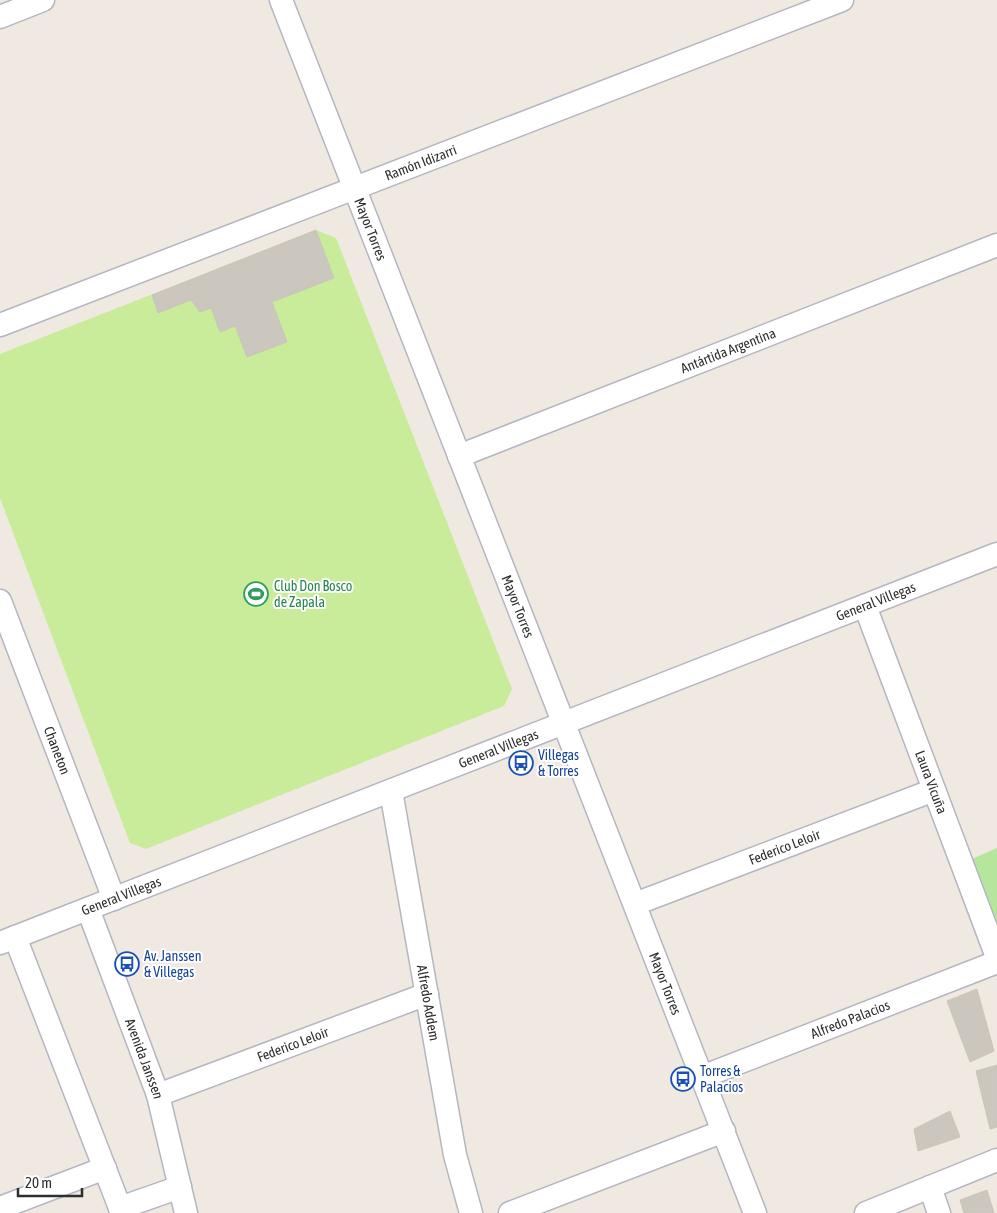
<svg xmlns="http://www.w3.org/2000/svg" width="997" height="1213" font-family="'Asap Condensed',sans-serif">
  <style>
    .green { fill: #b6e59e }
    .pitch { fill: #c9ec9a }
    .building { fill: #cbc7bf; stroke: #cbc5ba }
    .lines { fill: none; stroke-linecap: round; stroke-linejoin: round }
    .minor-casing { stroke: #b4b7c1; stroke-width: 25 }
    .minor { stroke: #fff; stroke-width: 22 }
    .labels { text-anchor: middle; stroke-width: 4; stroke-linejoin: round; paint-order: stroke }
    .street-label { font-size: 14px; fill: #2e2e2e; stroke: #fff }
    .leisure-label { font-size: 14px; fill: #27864d; stroke: #fff; text-anchor: start }
    .transit-label { font-size: 14px; fill: #164399; stroke: #fff; text-anchor: start }
  </style>
  <rect width="100%" height="100%" fill="#efe9e1"/>
  <polygon class="green" points="997,848 997,932 972,859"/>
  <polygon class="pitch" points="316,230 336,238 512,689 504,706 146,849 130,843 0,498 0,354"/>
  <g class="building">
    <polygon points="316,230 334,278 272,302 287,342 247,357 235,326 220,332 211,308 200,312 191,300 158,313 152,295"/>
    <polygon points="977,989 994,1051 970,1062 947,1001"/>
    <polygon points="997,1065 997,1127 990,1129 976,1071"/>
    <polygon points="950,1111 960,1137 918,1151 914,1129"/>
    <polygon points="987,1190 994,1213 964,1213 960,1200"/>
  </g>
  <g class="lines">
    <g class="minor-casing">
      <g id="minor">
        <path id="s1" d="M281 0 755 1213"/>
        <polyline points="0,17 43,0"/>
        <path id="s2" d="M0 325 842 0"/>
        <path id="s3" d="M459 456 997 245"/>
        <path id="s4" d="M0 601 114 899"/>
        <path id="s5" d="M865 606 997 957"/>
        <path id="s6" d="M391 791 455 1155 471 1213"/>
        <path id="s7" d="M635 904 934 790"/>
        <path id="s8" d="M88 909 158 1095 186 1213"/>
        <polyline points="15,937 122,1213"/>
        <path id="s9" d="M0 943 997 554"/>
        <path id="s10" d="M702 1077 997 962"/>
        <path id="s11" d="M158 1095 427 994"/>
        <polyline points="930,1187 939,1213"/>
        <polyline points="0,1208 105,1168"/>
        <polyline points="120,1208 180,1187"/>
        <polyline points="510,1213 724,1131"/>
        <polyline points="866,1213 997,1160"/>
      </g>
    </g>
    <use href="#minor" class="minor"/>
  </g>
  <defs>
    <g id="stadium-ring" transform="scale(1.25)"><circle r="9.5" fill="#fff" stroke="#2e9e5b" stroke-width="1.5"/><path d="M0-5a6.5 5 0 1 0 0 10a6.5 5 0 1 0 0-10ZM-3.5-1.8h7v3.6h-7Z" fill="#2e9e5b"/></g>
    <g id="bus-ring" transform="scale(1.25)"><circle r="9.5" fill="#fff" stroke="#1a4fb4" stroke-width="1.5"/><path d="M-5-6H5V4H4V6H2V4H-2V6H-4V4H-5ZM-3.5-4V0h7V-4ZM-3.5 1.2v1.5H-2V1.2ZM2 1.2v1.5H3.5V1.2Z" fill="#1a4fb4"/></g>
  </defs>
  <g fill-rule="evenodd">
    <use href="#stadium-ring" x="256" y="594"/>
    <use href="#bus-ring" x="521" y="763"/>
    <use href="#bus-ring" x="127" y="964"/>
    <use href="#bus-ring" x="683" y="1079"/>
  </g>
  <g class="labels">
    <g class="street-label">
      <text dy="5" stroke="none"><textPath href="#s2" startOffset="451">Ramón Idizarri</textPath></text>
      <text dy="5" stroke="none"><textPath href="#s1" startOffset="246">Mayor Torres</textPath></text>
      <text dy="5" stroke="none"><textPath href="#s3" startOffset="289">Antártida Argentina</textPath></text>
      <text dy="5" stroke="none"><textPath href="#s9" startOffset="940">General Villegas</textPath></text>
      <text dy="5" stroke="none"><textPath href="#s1" startOffset="651">Mayor Torres</textPath></text>
      <text dy="5" stroke="none"><textPath href="#s9" startOffset="535">General Villegas</textPath></text>
      <text dy="5" stroke="none"><textPath href="#s4" startOffset="160">Chaneton</textPath></text>
      <text dy="5" stroke="none"><textPath href="#s5" startOffset="188">Laura Vicuña</textPath></text>
      <text dy="5" stroke="none"><textPath href="#s7" startOffset="160">Federico Leloir</textPath></text>
      <text dy="5" stroke="none"><textPath href="#s9" startOffset="130">General Villegas</textPath></text>
      <text dy="5" stroke="none"><textPath href="#s1" startOffset="1056">Mayor Torres</textPath></text>
      <text dy="5" stroke="none"><textPath href="#s6" startOffset="215">Alfredo Addem</textPath></text>
      <text dy="5" stroke="none"><textPath href="#s10" startOffset="159">Alfredo Palacios</textPath></text>
      <text dy="5" stroke="none"><textPath href="#s11" startOffset="144">Federico Leloir</textPath></text>
      <text dy="5" stroke="none"><textPath href="#s8" startOffset="160">Avenida Janssen</textPath></text>
    </g>
    <g class="leisure-label">
      <text x="274" y="591">Club Don Bosco<tspan x="274" dy="16">de Zapala</tspan></text>
    </g>
    <g class="transit-label">
      <text x="538" y="760">Villegas<tspan x="538" dy="16">&amp; Torres</tspan></text>
      <text x="144" y="961">Av. Janssen<tspan x="144" dy="16">&amp; Villegas</tspan></text>
      <text x="700" y="1076">Torres &amp;<tspan x="700" dy="16">Palacios</tspan></text>
    </g>
  </g>
  <path d="M18 1188v8h64v-8" fill="none" stroke="#2e2e2e" stroke-width="2.5"/>
  <text x="25" y="1188" font-size="15" fill="#2e2e2e" stroke="#ffffff" stroke-width="4" paint-order="stroke">20 m</text>
</svg>
